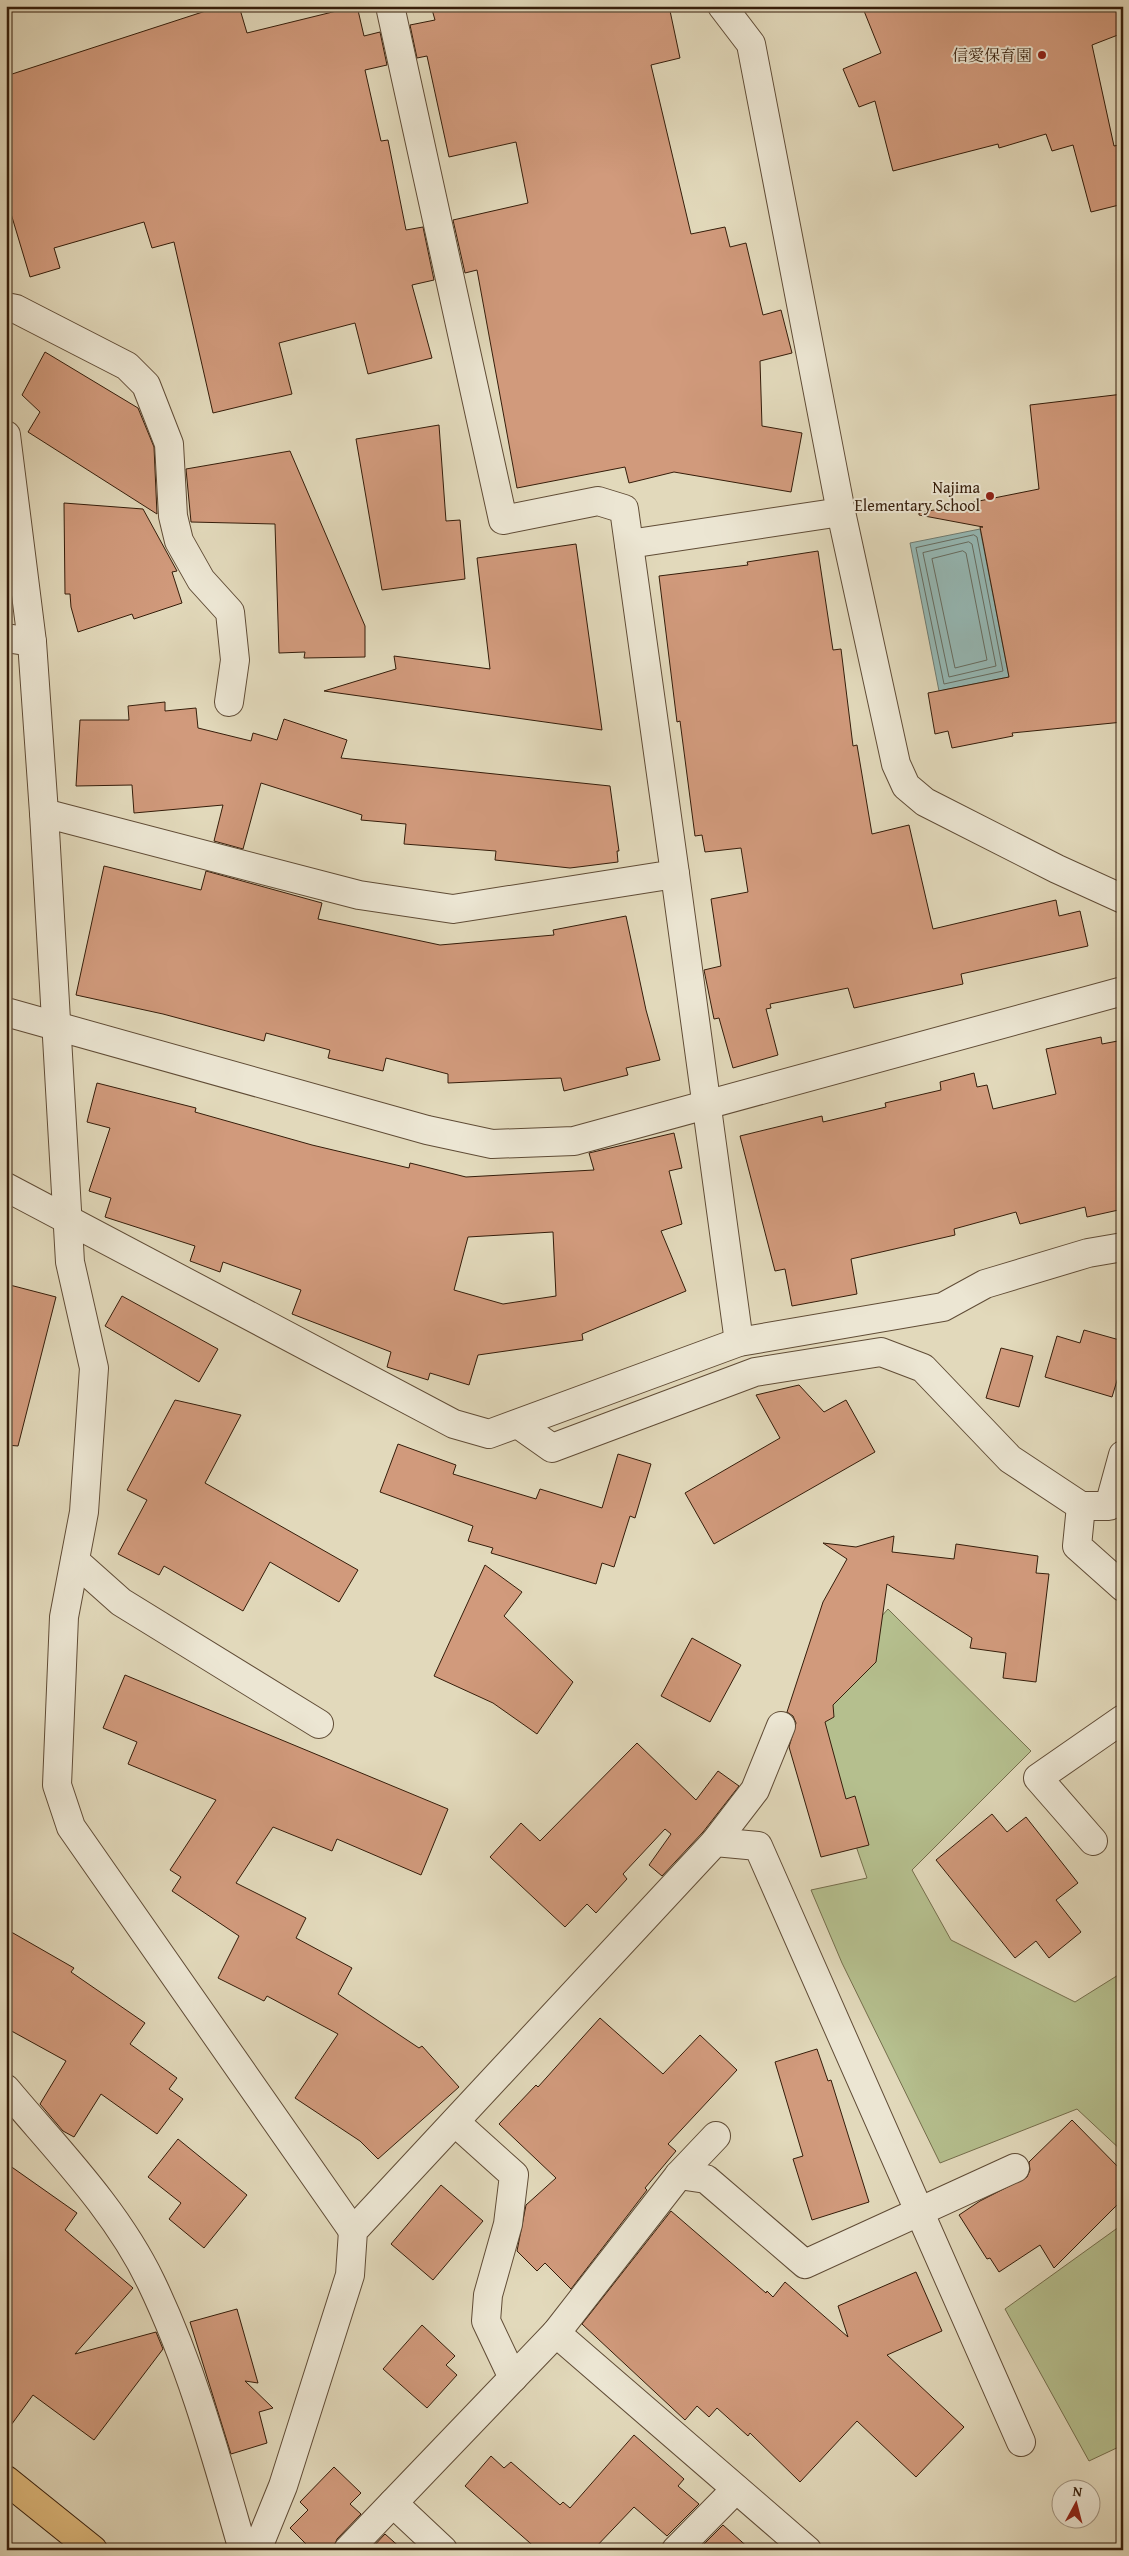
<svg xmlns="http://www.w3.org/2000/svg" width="1129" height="2556" font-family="'Gentium Book Plus','Noto Serif JP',serif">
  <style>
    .green { fill: #b5bf8e; stroke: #756e4c }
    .water { fill: #95b9b6; stroke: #6f7b71 }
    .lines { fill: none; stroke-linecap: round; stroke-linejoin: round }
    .shore { stroke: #656b60; stroke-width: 1 }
    .building { fill: #d19a7c; stroke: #351d0a; fill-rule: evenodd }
    .minor-casing { stroke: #604c36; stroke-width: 30 }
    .major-casing { stroke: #351d0a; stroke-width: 30 }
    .minor { stroke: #ece6d3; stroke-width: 28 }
    .major { stroke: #e1bc7e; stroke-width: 28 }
    .poi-dot { fill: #8f2418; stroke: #ece6d3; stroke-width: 2 }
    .labels { text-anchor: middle; stroke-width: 4; stroke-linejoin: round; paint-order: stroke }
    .poi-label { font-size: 16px; fill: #351d0a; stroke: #ece6d3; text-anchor: end }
  </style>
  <rect width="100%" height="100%" fill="#e2d9bb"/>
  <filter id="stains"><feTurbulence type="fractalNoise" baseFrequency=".004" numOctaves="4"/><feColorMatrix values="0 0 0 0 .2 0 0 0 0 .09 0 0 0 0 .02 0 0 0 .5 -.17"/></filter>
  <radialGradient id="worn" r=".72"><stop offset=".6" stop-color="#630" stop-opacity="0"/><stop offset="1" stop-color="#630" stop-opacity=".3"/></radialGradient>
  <g class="green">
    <polygon points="888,1609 1031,1751 912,1870 951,1940 1075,2002 1123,1972 1123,2152 1077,2109 940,2163 842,1963 811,1890 867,1878 806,1701"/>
    <polygon points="1123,2224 1123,2445 1089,2461 1005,2309"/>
  </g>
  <polygon class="water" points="980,529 1009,677 939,691 910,543"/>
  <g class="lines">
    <g class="shore">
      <polygon points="974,535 977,537 1003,671 944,684 916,548"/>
      <polygon points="969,542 972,544 996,666 949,677 923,553"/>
      <polygon points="963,551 966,553 987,660 955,668 932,559"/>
    </g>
  </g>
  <g class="building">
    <polygon points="221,6 239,6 247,33 357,6 364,36 380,32 387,65 365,70 381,141 388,140 406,230 423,227 434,280 412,285 432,358 368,374 355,323 279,343 292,394 213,413 174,242 152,248 144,222 54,248 60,268 30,277 6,197 6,76"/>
    <polygon points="431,6 669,6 680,58 651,65 691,234 725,227 730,247 746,243 763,315 781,310 792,353 760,361 762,426 802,433 791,492 674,472 629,483 625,467 517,488 477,270 465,273 453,220 528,203 516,142 449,157 427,56 417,58 410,25 435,20"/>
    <polygon points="862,6 1123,6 1123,33 1092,45 1114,146 1123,144 1123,204 1091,212 1073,145 1052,151 1046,134 999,148 998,144 893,171 875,101 859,107 843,69 881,53"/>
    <polygon points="45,352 138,408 154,447 157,514 28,432 40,412 22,395"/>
    <polygon points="1123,394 1123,722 1012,733 1013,736 952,748 948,731 935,734 928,693 1009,677 980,527 983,527 919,515 919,513 1039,489 1030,405"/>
    <polygon points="439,425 446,521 460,520 465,579 382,590 356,439"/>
    <polygon points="290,451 365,626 365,657 304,658 305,652 279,653 275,524 191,522 186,469"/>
    <polygon points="64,503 143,509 177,571 172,572 182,603 134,619 132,614 78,632 71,607 70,594 65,594"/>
    <polygon points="576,544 602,730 324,691 396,669 394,656 490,669 477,558"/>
    <polygon points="818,551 833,650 841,649 853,746 857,745 872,834 909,825 933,929 1056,900 1059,916 1080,911 1088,946 961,974 963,984 854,1008 848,988 770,1004 771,1008 766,1009 778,1055 733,1068 719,1018 714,1019 704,970 721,966 711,899 748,892 741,848 705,852 702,835 695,836 680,721 677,722 659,576 748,565 747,562"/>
    <polygon points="165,702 165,711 196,708 198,728 251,741 253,733 277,740 284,719 347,740 341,758 610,786 619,851 617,851 618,862 570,868 495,860 496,851 404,844 406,824 361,820 362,815 261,783 243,849 214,841 223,805 134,813 132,785 76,786 80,720 129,720 128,706"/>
    <polygon points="104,866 201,890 206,871 322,903 318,919 440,945 554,935 553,930 626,916 646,1010 660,1060 626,1068 628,1075 564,1091 561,1078 448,1083 448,1074 386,1058 383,1071 328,1058 330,1050 266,1033 264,1041 163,1014 76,995"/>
    <polygon points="1101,1037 1102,1044 1123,1040 1123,1209 1087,1217 1085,1207 1020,1224 1016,1212 954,1229 955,1235 851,1259 857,1294 792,1306 785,1269 775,1271 740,1136 822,1116 823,1122 886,1107 885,1103 941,1090 940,1082 974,1073 977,1087 987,1085 993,1109 1056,1094 1046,1049"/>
    <path d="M97 1083 196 1108 195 1112 312 1145 409 1168 410 1163 466 1177 594 1170 589 1153 674 1133 682 1168 669 1171 682 1224 661 1231 686 1291 582 1334 583 1340 478 1355 469 1385 430 1373 428 1380 387 1367 391 1352 292 1314 301 1290 223 1262 220 1272 190 1261 195 1246 105 1217 111 1198 89 1191 110 1128 87 1122ZM553 1232 556 1296 503 1304 454 1290 468 1237Z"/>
    <polygon points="6,1284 56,1297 18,1446 6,1445"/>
    <polygon points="122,1296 218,1349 199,1382 105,1326"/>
    <polygon points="1084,1330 1123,1341 1123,1361 1112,1397 1045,1377 1057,1336 1080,1343"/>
    <polygon points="1001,1348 1033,1356 1019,1407 986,1398"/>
    <polygon points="799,1385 824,1412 846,1400 875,1452 714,1544 685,1493 780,1438 756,1395"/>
    <polygon points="175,1400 241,1415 205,1483 358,1570 339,1602 270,1562 243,1611 164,1566 159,1575 118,1554 147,1500 127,1490"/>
    <polygon points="398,1444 456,1465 453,1474 536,1499 540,1489 602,1508 618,1454 651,1464 635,1518 630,1516 614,1567 602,1563 596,1584 491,1553 493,1548 468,1541 473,1526 380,1492"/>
    <polygon points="894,1536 892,1552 954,1559 956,1544 1038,1556 1036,1573 1049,1574 1036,1682 1003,1678 1006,1653 970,1648 972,1638 887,1584 876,1662 833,1705 834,1717 825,1722 846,1799 855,1796 869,1845 821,1857 789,1747 796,1723 793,1716 787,1712 823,1602 847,1559 823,1543 856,1547"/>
    <polygon points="485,1565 522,1592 504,1616 573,1682 537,1734 493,1703 434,1676"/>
    <polygon points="692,1638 741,1665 710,1722 661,1696"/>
    <polygon points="125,1675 448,1809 421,1875 337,1839 332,1851 273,1827 236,1883 306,1918 296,1938 352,1968 338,1994 419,2048 422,2046 459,2087 378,2159 360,2141 295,2098 338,2034 267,1996 264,2001 218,1978 239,1936 172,1891 181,1877 170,1870 216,1800 128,1764 137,1742 103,1728"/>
    <polygon points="637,1743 696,1800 718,1771 739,1786 703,1832 662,1876 649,1865 671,1834 665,1829 623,1874 627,1879 596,1913 587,1904 565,1927 490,1857 521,1823 540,1841"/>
    <polygon points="992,1814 1007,1832 1026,1817 1078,1883 1056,1900 1081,1932 1049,1958 1036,1941 1015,1958 936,1860"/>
    <polygon points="6,1929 74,1968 71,1972 145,2023 130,2044 177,2078 169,2089 183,2099 157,2134 101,2094 74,2137 63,2131 40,2104 66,2061 6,2028"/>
    <polygon points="600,2018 663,2074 700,2035 737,2070 668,2144 676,2151 645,2188 647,2190 571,2289 545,2263 537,2271 517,2251 526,2205 556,2178 499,2124 536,2085 538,2087"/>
    <polygon points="817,2049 828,2081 831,2080 869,2202 812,2220 793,2159 803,2156 775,2062"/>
    <polygon points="1072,2120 1123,2172 1123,2199 1054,2268 1040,2245 999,2272 990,2258 987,2259 959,2215 980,2201 1027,2177 1030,2170 1029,2162"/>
    <polygon points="178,2139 247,2195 204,2248 169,2219 181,2203 148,2177"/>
    <polygon points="6,2163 77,2213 65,2230 133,2288 75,2354 156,2332 163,2349 94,2440 33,2395 6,2432"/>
    <polygon points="441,2185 483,2221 433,2280 391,2244"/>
    <polygon points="671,2211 766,2293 767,2291 773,2297 785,2282 848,2337 838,2306 916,2272 942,2331 887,2355 964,2427 916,2477 857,2421 800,2482 750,2433 748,2436 717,2408 709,2417 697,2406 685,2420 582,2324"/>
    <polygon points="237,2309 258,2383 245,2381 273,2408 259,2412 267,2443 231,2454 190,2322"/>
    <polygon points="422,2325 455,2356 446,2365 457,2375 427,2408 383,2369"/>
    <polygon points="634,2435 684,2479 678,2486 699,2504 667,2536 634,2507 593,2550 538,2550 465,2486 491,2456 504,2468 511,2462 560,2505 563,2502 570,2508"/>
    <polygon points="334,2467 361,2493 350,2504 361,2514 337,2539 333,2550 312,2550 290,2528 308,2510 300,2502"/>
    <polygon points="723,2525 751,2550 698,2550"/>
    <polygon points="385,2534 403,2550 370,2550"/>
  </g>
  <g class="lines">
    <g class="minor-casing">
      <g id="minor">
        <polyline points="722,6 751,44 841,512 896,764 906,786 925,802 1057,869 1123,899"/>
        <polyline points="6,307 16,309 127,366 146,385 169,444 173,516 179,541 201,580 230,612 235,660 229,702"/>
        <polyline points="6,435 32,642 44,813 70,1262 94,1368 84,1512 64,1617 57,1785 71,1827 353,2231"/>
        <polyline points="629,544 841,512"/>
        <polyline points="6,638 32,642"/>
        <polyline points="44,813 359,895 453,909 675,874 624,509 598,501 503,520 390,6"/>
        <polyline points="675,874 739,1342"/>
        <polyline points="6,1012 427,1130 492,1144 574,1141 1123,991"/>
        <polyline points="6,1187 454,1424 489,1434 739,1342 943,1307 985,1284 1088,1253 1123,1247"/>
        <polyline points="518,1424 552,1448 755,1372 881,1352 923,1368 1010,1459 1081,1506 1109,1506 1123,1455"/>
        <polyline points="1081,1506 1077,1546 1123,1587"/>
        <polyline points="75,1561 121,1602 319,1724"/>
        <polyline points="1093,1841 1038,1778 1123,1719"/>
        <polyline points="715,1842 755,1790 781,1726"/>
        <path d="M6 2089C57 2150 116 2209 151 2282 192 2367 217 2460 243 2550"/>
        <polyline points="455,2122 514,2175 508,2224 488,2295 486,2321 513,2378"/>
        <polyline points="679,2175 706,2179 805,2264 1015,2168"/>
        <polyline points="556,2333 807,2550"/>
        <polyline points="393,2503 443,2550"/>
        <polyline points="257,2550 283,2486 350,2275 353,2231 715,1842 758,1846 1021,2442"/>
        <polyline points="348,2550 556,2333 679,2175 716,2136"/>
        <polyline points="676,2550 736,2489"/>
      </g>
    </g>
    <g class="major-casing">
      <polyline id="major" points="6,2480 93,2550"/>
    </g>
    <use href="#minor" class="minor"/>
    <use href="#major" class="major"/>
  </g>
  <g class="poi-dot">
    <circle cx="1042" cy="55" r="5"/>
    <circle cx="990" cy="496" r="5"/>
  </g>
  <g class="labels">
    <g class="poi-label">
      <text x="1032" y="61">信愛保育園</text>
      <text x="980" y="493">Najima<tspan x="980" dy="18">Elementary School</tspan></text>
    </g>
  </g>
  <rect width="1129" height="2556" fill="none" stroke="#e2d9bb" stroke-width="25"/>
  <rect x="8" y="8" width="1114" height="2541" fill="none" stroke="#351d0a" stroke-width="2.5"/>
  <rect x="12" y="12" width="1104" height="2531" fill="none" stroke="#351d0a"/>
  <g transform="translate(1076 2504) rotate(7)"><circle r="24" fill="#ece6d3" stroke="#a39683"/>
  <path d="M0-4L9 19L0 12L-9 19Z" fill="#8f2418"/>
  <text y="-8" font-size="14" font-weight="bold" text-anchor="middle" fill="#351d0a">N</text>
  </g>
  <rect width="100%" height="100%" filter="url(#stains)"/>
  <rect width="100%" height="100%" fill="url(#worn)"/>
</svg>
